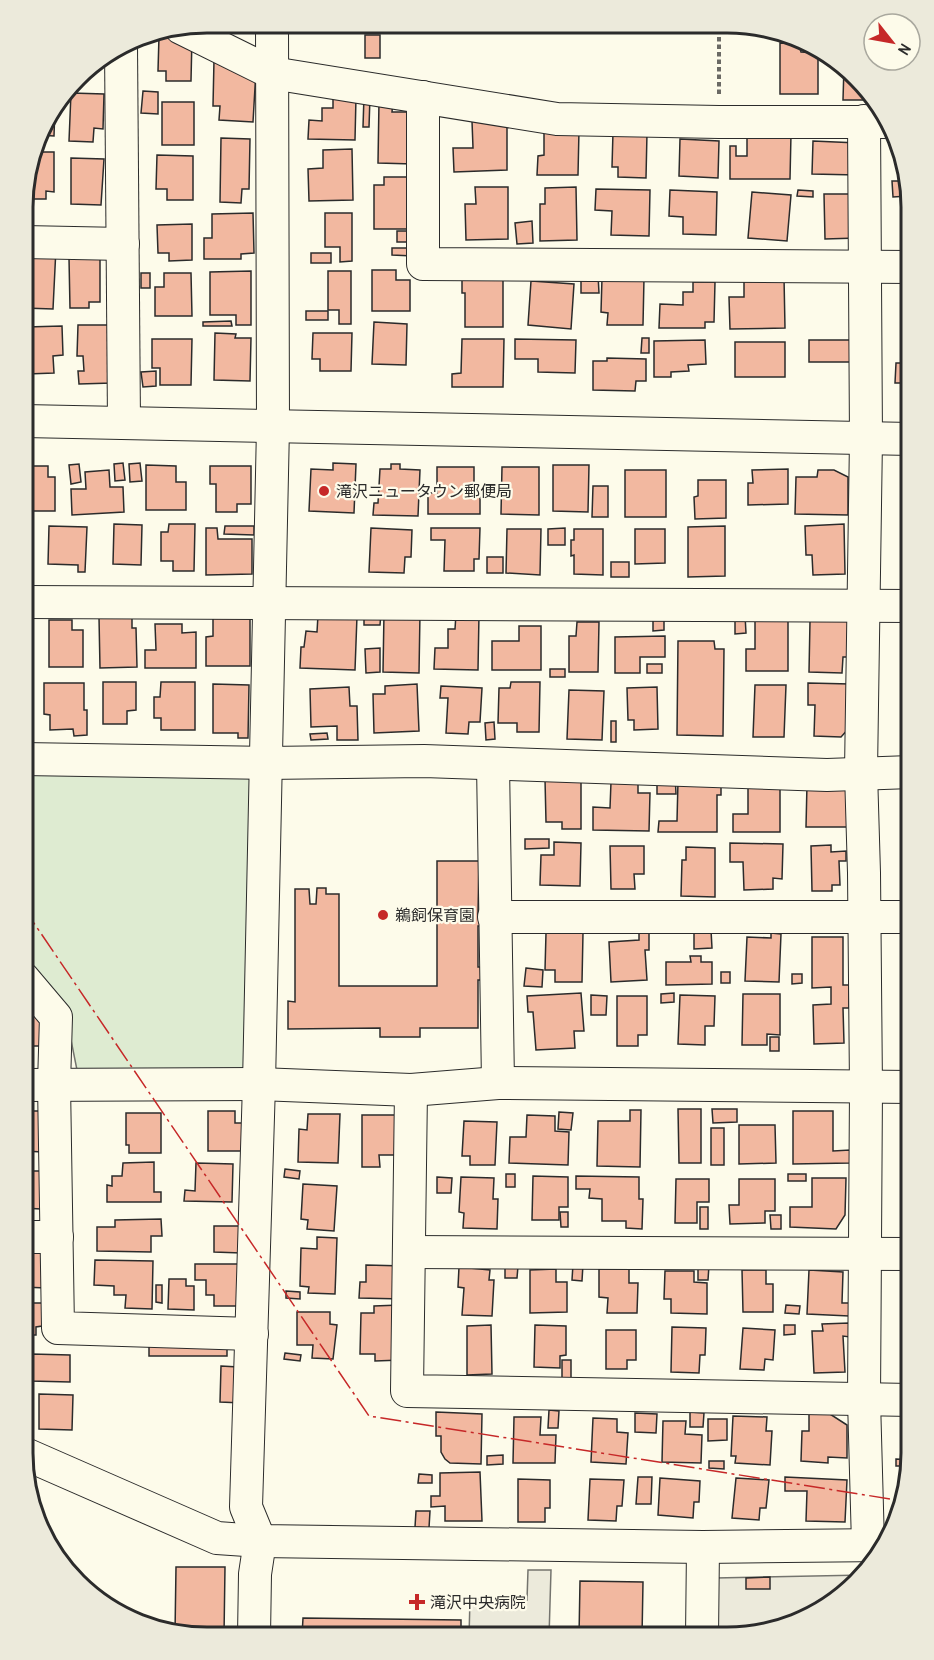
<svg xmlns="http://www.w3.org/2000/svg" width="934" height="1660" font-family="'Archivo Narrow','Noto Sans JP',sans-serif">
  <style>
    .green { fill: #deebd1; stroke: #74746e; stroke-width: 1.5 }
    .parking { fill: #eceadb; stroke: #74746e; stroke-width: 1.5 }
    .building { fill: #f2b8a0; stroke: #2b2b2b; stroke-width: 1.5 }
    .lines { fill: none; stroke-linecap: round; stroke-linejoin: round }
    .minor-casing { stroke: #2b2b2b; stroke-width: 34 }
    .path { stroke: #6a6964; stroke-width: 4; stroke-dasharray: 4.5 3; stroke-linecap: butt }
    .minor { stroke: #fdfbea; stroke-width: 32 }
    .power { stroke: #c62828; stroke-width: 1.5; stroke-dasharray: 21 4.5 3 4.5; stroke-linecap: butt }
    .poi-dot { fill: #c62828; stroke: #fdfbea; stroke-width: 2 }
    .labels { text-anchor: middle; stroke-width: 4.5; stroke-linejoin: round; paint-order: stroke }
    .poi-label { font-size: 16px; fill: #2b2b2b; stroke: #fdfbea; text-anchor: start }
    .rim { fill: none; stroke: #2b2b2b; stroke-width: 3 }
  </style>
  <rect width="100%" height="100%" fill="#fdfbea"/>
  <polygon class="green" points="23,768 229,772 256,781 251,1073 77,1070 66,1015 23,963"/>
  <g class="parking">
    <polygon points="528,1570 551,1570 549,1637 469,1637 470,1599 527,1600"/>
    <polygon points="864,1575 839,1600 787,1628 727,1637 714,1637 715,1578"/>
  </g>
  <g class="building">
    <polygon points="332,23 372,24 372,28 332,28"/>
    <rect x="365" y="35" width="15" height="23"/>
    <polygon points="159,36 192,37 191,81 166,81 166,71 158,71"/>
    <polygon points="780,43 799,44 801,52 818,53 818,94 780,94"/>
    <polygon points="214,60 256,70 253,122 219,120 220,106 213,106"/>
    <polygon points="844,66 849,68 870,100 843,100"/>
    <polygon points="143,91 158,92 158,114 141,113"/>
    <polygon points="71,93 104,94 103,129 94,128 93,142 69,141"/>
    <polygon points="364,96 370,97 369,127 363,127"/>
    <polygon points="333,97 356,97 355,140 308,139 309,120 322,121 322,108 333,108"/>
    <polygon points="379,101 393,101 392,112 414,112 413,164 378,163"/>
    <rect x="162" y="102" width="32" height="43"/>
    <polygon points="55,107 54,136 38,135 42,125"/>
    <polygon points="472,121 507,121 507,170 454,172 453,148 473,148"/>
    <polygon points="544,130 579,130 578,175 537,175 538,156 544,155"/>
    <polygon points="613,132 647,133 646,178 618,177 618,167 612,167"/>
    <polygon points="747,133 791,134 790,179 730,179 730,146 736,146 736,156 747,156"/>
    <polygon points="221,138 250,139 249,189 242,189 241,203 220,202"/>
    <polygon points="680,139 719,141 718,178 679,176"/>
    <polygon points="813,141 858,143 857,175 812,174"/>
    <polygon points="352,149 353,200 309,201 308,169 323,168 323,150"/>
    <polygon points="33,152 54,152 54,192 46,191 46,199 24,199 24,183"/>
    <polygon points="157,155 193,156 193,200 167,200 167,189 156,189"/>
    <polygon points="71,158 104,159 101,205 71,204"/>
    <polygon points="384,177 412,177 412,229 374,229 374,185 384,185"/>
    <polygon points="892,181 907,181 908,196 893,197"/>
    <polygon points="475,187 508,187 508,239 466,240 465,204 476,204"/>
    <polygon points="576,187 577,240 540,241 540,204 545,204 545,188"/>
    <polygon points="596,189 650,190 649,236 611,235 612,211 595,210"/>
    <polygon points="670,190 717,192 716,235 683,234 683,217 669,216"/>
    <polygon points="798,190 813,191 813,197 797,196"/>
    <polygon points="752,192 791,195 787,241 748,238"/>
    <polygon points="824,194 857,194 857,238 825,239"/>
    <polygon points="253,213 254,253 241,254 241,259 204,259 204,238 212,238 212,214"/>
    <polygon points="325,213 352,213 352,261 340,262 340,247 325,247"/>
    <polygon points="532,221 533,243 517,244 515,223"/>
    <polygon points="192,224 192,260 169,261 169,253 158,253 157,225"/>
    <rect x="397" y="231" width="15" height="11"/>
    <polygon points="56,248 53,309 24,308 24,253"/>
    <polygon points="392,248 413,248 413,256 392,255"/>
    <rect x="311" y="253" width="20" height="10"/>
    <polygon points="100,257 100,302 89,302 89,308 70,308 69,258"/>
    <polygon points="372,270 396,270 396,280 410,280 410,311 372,311"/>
    <polygon points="251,271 251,325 236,325 236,315 210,315 210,272"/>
    <polygon points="328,271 351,271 351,324 339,324 339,310 328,310"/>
    <rect x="141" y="273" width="9" height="15"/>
    <polygon points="164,273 191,273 192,316 155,316 155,287 164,287"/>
    <polygon points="581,275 598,275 599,293 581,293"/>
    <polygon points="462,276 503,277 503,327 465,327 465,293 462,293"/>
    <polygon points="744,277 784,277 785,328 730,329 729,297 744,297"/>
    <polygon points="602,278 644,278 643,325 607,325 608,313 601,312"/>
    <polygon points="531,281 574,284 571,329 528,325"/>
    <polygon points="693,282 715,282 714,322 705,322 705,328 659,328 660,304 683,305 683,292 693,292"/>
    <rect x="306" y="311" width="22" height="9"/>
    <polygon points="231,321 232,326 203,326 203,322"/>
    <polygon points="374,322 407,324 406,365 372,364"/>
    <polygon points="78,325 115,325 112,383 79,384 78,371 84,371 83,356 77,356"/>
    <polygon points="62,326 63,355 53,356 54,373 27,374 26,327"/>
    <polygon points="215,333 236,334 235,338 251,338 250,381 214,380"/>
    <polygon points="313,333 352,333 351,371 320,371 320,359 312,359"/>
    <polygon points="642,338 649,338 649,353 641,353"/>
    <polygon points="152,339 192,339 191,385 160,385 160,368 152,368"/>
    <polygon points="462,339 504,339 503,387 452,387 452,374 461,373"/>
    <polygon points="515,339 576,340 575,373 538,372 538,359 515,359"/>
    <polygon points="705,340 706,364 688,365 689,371 671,372 671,377 654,377 654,341"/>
    <rect x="809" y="340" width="49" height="22"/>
    <rect x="735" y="342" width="50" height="35"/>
    <polygon points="607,358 646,359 646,381 636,381 635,391 593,390 593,361 607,361"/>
    <polygon points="896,363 903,363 902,383 895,383"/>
    <polygon points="156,371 156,386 143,387 141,372"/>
    <polygon points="123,463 125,480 115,481 114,464"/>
    <polygon points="140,463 142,481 130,482 129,464"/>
    <polygon points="333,463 356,464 354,513 309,511 311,469 333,470"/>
    <polygon points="79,464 81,482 71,484 69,465"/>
    <polygon points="391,464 400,464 400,469 420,470 418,516 373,515 374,503 378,503 380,469 391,469"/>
    <polygon points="146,465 176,466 176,482 186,482 186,510 146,510"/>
    <polygon points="553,465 589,465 588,512 553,511"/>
    <polygon points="24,466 48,466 48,477 55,477 55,511 24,511"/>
    <polygon points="210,466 251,466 251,504 237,504 237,512 216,512 216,484 210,484"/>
    <polygon points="437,467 474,467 474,486 480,486 480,514 428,514 428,493 437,493"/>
    <polygon points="502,467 539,467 539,515 501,514"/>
    <polygon points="788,469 788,504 748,505 748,483 753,483 752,470"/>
    <polygon points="109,470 110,487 123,487 124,512 72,515 71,489 86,489 85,472"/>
    <rect x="625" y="470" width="41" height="47"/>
    <polygon points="818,470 834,470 848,477 848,515 795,514 796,477 817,477"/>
    <polygon points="698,480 726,480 726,518 695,519 694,497 698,496"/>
    <polygon points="593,486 608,486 608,517 592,517"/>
    <polygon points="114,524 142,525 141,565 113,564"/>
    <polygon points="169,524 195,524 194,571 173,571 173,561 161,561 161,532 168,532"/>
    <polygon points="844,524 845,574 813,575 812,555 806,555 805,526"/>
    <polygon points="49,526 87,527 85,572 78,572 78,565 48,564"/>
    <polygon points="225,526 254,526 254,535 224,534"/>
    <polygon points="725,526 725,576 688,577 688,527"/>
    <polygon points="206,528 217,528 218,539 252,539 252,574 206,575"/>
    <polygon points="371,528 412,530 411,557 405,557 404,573 369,572"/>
    <polygon points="431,528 480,528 479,559 474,559 474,571 444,571 445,540 431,540"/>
    <polygon points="565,528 565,545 548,545 548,529"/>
    <polygon points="507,529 541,529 540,575 506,573"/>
    <polygon points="574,529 603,529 603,575 574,574 574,555 571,556 571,540 574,540"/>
    <polygon points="635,529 665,529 665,563 635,564"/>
    <rect x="487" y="557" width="16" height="16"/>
    <rect x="611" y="562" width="18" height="15"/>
    <polygon points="364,612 381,612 380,625 364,625"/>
    <polygon points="384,613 420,613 419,673 383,672"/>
    <polygon points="456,614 479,614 478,670 434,669 435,648 448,648 448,629 455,629"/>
    <polygon points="653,614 664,615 664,630 653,631"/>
    <polygon points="213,615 250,615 250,666 206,666 206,637 213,636"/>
    <polygon points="318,615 357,616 355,670 300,668 301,647 304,647 306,631 317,632"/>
    <polygon points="745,615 746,633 735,634 735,616"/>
    <polygon points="788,615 788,671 746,671 746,649 755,649 755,616"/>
    <polygon points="132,616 132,628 136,628 137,667 100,668 99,617"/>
    <polygon points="49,620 72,620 72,630 83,630 83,667 49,667"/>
    <polygon points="810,621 849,621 849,657 843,657 842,673 809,672"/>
    <polygon points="577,622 599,622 598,672 569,672 569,636 576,636"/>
    <polygon points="155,624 182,624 182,633 196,632 196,668 145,668 145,650 156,650"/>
    <polygon points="519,626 541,626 541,670 492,670 492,641 519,641"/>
    <polygon points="665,636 665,657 640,657 640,673 615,673 615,637"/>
    <polygon points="678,641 714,641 715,649 724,649 723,736 677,735"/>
    <polygon points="380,648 380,672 366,673 365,649"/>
    <rect x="647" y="664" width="15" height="9"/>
    <rect x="550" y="669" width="15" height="8"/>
    <polygon points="23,680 25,708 28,708 28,735 23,735"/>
    <polygon points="103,682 136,682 136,710 127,711 127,724 103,724"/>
    <polygon points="161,682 195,682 195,730 161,730 161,718 154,718 154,697 160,697"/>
    <polygon points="511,682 540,682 539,732 517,732 517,723 498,723 499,688 510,688"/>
    <polygon points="44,683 84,683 84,710 87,710 87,735 74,736 73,729 50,730 50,715 44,714"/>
    <polygon points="808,683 850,684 850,727 841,737 814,736 815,705 808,705"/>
    <polygon points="213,684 249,685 248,738 238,738 238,733 213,733"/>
    <polygon points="417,684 419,731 374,733 373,694 385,694 385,686"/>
    <polygon points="755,685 786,685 784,737 753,737"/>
    <polygon points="441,686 482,688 480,722 469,722 468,734 446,733 448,698 440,698"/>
    <polygon points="349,687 350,706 357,706 358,740 337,740 337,726 311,727 310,689"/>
    <polygon points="657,687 658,729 634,730 634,720 628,720 627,688"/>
    <polygon points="569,690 604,691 602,740 567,739"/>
    <rect x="611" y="721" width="5" height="21"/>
    <polygon points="494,722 495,739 486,740 485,723"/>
    <polygon points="327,733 328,739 311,740 310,734"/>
    <polygon points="657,773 675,773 676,794 657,794"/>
    <polygon points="721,775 721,795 717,795 717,832 658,832 659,821 677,821 678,781"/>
    <polygon points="545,779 581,780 581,829 562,829 562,822 546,822"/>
    <polygon points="611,782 638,782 638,793 650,793 649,831 593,830 593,807 610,808"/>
    <polygon points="807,784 848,785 847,827 806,827"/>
    <polygon points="748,787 780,787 780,832 733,832 733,814 748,814"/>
    <polygon points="525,839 549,839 549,848 525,849"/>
    <polygon points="554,842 581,843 580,886 540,885 541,855 554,855"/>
    <polygon points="730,843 783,844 782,879 773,878 773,889 744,890 743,862 730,862"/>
    <polygon points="831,845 831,852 846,851 846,861 839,861 840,885 832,885 832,891 812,891 811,846"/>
    <polygon points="610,846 644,846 644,874 634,874 635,889 611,889"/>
    <polygon points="686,847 715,848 715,897 681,896 682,860 686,860"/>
    <polygon points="437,861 479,861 478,914 488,914 488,926 478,926 478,967 488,967 488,980 478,980 478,1028 420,1028 420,1037 380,1037 380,1028 288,1029 288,1001 295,1002 295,889 309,889 310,904 316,904 317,888 326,888 326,894 339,894 339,986 437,986"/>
    <polygon points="711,930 712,948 694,949 694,931"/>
    <polygon points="639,931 649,931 649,950 645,950 647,980 611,982 609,942 639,940"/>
    <polygon points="546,933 583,933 582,982 555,982 555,970 545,970"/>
    <polygon points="771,933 781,934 779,982 745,981 747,937 771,938"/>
    <polygon points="812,937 843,937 843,985 849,985 849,1008 843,1008 844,1043 814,1044 813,1005 831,1004 831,987 812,988"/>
    <polygon points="690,956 701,956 701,962 712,962 712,984 666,985 666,962 691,962"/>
    <polygon points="526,968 543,970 542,987 524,986"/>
    <polygon points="904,969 911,969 911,988 903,988"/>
    <rect x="721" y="972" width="9" height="11"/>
    <polygon points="792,974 802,974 802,983 792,984"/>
    <polygon points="581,993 584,1031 574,1031 575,1048 536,1050 533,1012 528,1012 527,996"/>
    <polygon points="674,993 674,1002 661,1003 661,994"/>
    <polygon points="743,994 780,994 780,1035 767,1034 767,1045 742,1045"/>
    <polygon points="591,995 607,996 606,1015 591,1015"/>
    <polygon points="680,995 715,996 714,1026 705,1026 705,1045 678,1044"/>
    <polygon points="617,996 647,996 647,1035 638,1035 638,1046 617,1046"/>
    <polygon points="23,1000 33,1000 33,1016 40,1016 40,1046 23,1046"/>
    <rect x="770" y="1037" width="9" height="14"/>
    <polygon points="678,1109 701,1109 701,1163 679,1163"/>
    <polygon points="712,1109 737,1109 737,1122 713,1123"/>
    <polygon points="630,1110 641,1110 640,1167 597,1166 598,1121 630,1121"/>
    <polygon points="23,1111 44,1111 43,1152 23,1151"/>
    <polygon points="208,1111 235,1111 235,1123 251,1123 251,1151 208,1151"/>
    <polygon points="793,1111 833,1111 833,1151 850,1150 850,1163 793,1164"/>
    <polygon points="559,1112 573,1113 571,1130 558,1129"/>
    <polygon points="126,1113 161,1113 161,1153 129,1153 129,1145 126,1145"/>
    <polygon points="308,1114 340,1114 338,1163 298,1162 299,1129 307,1130"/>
    <polygon points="362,1115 397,1115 397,1155 379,1155 380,1167 362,1167"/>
    <polygon points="527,1115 555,1116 555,1131 569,1132 568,1165 509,1163 510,1137 526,1137"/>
    <polygon points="464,1121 497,1122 495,1165 470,1165 470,1156 462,1156"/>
    <polygon points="739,1125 775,1125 776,1163 739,1164"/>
    <rect x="711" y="1128" width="13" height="37"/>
    <polygon points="154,1162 154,1192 161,1192 161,1202 107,1202 107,1185 112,1186 112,1176 122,1176 123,1163"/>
    <polygon points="196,1163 233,1164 232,1202 184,1201 185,1190 195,1191"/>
    <polygon points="23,1165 27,1165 27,1171 50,1171 41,1209 23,1208"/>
    <polygon points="285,1169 300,1171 299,1179 284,1177"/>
    <rect x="506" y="1174" width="9" height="13"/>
    <rect x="788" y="1174" width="18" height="7"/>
    <polygon points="533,1176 568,1177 568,1207 559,1207 559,1220 532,1220"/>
    <polygon points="576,1176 639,1177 639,1199 643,1199 642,1229 626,1228 626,1221 602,1221 602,1199 589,1198 590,1189 576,1189"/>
    <polygon points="437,1177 452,1178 451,1193 437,1193"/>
    <polygon points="461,1177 494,1178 493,1199 498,1199 497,1229 463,1228 464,1213 459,1212"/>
    <polygon points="812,1178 846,1178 845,1215 836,1229 790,1227 790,1207 812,1207"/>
    <polygon points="676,1179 709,1179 709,1202 697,1202 697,1223 675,1223"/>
    <polygon points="739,1179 775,1179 775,1211 765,1211 765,1223 730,1224 729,1205 739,1205"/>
    <polygon points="303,1184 337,1186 334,1231 307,1229 308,1220 301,1219"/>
    <rect x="700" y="1207" width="8" height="22"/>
    <polygon points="560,1212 568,1212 568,1227 561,1227"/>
    <polygon points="770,1215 781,1215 781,1229 771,1229"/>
    <polygon points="161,1219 162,1236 151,1236 151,1252 97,1251 97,1227 115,1227 115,1220"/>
    <polygon points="214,1226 241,1226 241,1253 214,1252"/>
    <polygon points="317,1237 337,1238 335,1294 308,1293 309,1287 300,1286 301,1248 317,1249"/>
    <polygon points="23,1245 46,1253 46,1288 23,1287"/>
    <polygon points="95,1260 153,1261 152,1309 125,1308 126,1295 114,1295 114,1286 94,1285"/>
    <polygon points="195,1264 246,1264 246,1306 214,1306 214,1295 206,1295 206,1280 195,1280"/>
    <polygon points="573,1264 583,1264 582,1281 572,1280"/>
    <polygon points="366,1265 404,1266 403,1299 359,1298 360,1282 366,1282"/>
    <polygon points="698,1265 709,1265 708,1280 698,1280"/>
    <polygon points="505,1266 518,1266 517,1278 505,1278"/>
    <polygon points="459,1267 490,1270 489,1280 494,1280 492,1316 462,1315 464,1288 458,1287"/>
    <polygon points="556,1269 556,1282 567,1282 567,1312 530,1313 530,1270"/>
    <polygon points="599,1269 629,1269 629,1283 638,1283 637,1313 607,1313 608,1298 599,1297"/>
    <polygon points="742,1270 766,1270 766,1284 773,1284 773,1312 743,1312"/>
    <polygon points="809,1270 843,1272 842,1303 849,1303 849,1316 807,1314"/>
    <polygon points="665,1271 694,1271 694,1282 707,1283 707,1314 671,1313 671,1299 664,1299"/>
    <polygon points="169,1279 186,1279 186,1286 194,1286 194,1310 168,1309"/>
    <polygon points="156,1285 162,1285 162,1303 156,1302"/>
    <polygon points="286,1291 300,1292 300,1299 286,1298"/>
    <polygon points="23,1303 46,1303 42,1326 36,1327 36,1335 23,1335"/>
    <polygon points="400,1305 401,1360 375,1361 375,1354 360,1354 361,1313 374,1313 374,1306"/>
    <polygon points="786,1305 800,1306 799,1314 785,1313"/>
    <polygon points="297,1312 330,1312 330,1324 337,1325 333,1359 312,1358 313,1345 297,1345"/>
    <polygon points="849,1323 850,1337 843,1336 845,1372 814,1373 812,1331 823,1331 822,1324"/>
    <polygon points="491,1325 492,1374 467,1375 467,1326"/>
    <polygon points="535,1325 566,1326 566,1355 560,1356 560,1368 534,1367"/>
    <polygon points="784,1325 795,1325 795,1334 784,1335"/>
    <polygon points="672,1327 706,1328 705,1355 700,1355 699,1373 671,1372"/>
    <polygon points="743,1328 775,1330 773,1360 765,1359 764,1370 740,1369"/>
    <polygon points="606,1330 636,1330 636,1360 627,1360 627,1369 606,1369"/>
    <polygon points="149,1346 227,1347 227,1356 149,1356"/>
    <polygon points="285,1353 301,1355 300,1361 284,1359"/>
    <polygon points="31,1354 70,1355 70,1382 30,1381"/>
    <rect x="562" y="1360" width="9" height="18"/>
    <polygon points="221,1366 238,1367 242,1403 220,1402"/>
    <polygon points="39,1394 73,1395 72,1430 39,1429"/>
    <rect x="23" y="1395" width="9" height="34"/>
    <polygon points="549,1410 559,1411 558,1428 548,1428"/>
    <polygon points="436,1412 482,1414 481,1464 450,1463 445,1459 441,1452 441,1436 436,1436"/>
    <polygon points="690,1412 704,1413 703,1427 690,1427"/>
    <polygon points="635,1413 657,1414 656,1433 635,1432"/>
    <polygon points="809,1413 830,1414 847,1425 847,1458 828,1457 828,1463 801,1461 802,1431 809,1431"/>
    <polygon points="733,1416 767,1417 766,1431 772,1431 770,1465 735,1463 736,1456 731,1456"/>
    <polygon points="514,1417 541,1417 540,1435 556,1435 555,1463 513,1463"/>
    <polygon points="593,1418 617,1419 617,1432 628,1433 626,1464 591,1462"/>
    <polygon points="708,1419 727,1419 727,1440 708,1441"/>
    <polygon points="663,1421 686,1421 685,1434 702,1435 701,1463 662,1462"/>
    <polygon points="503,1455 503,1464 487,1465 487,1456"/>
    <polygon points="896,1459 911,1460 910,1466 896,1466"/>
    <polygon points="709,1461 724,1461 724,1469 709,1468"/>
    <polygon points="480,1472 482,1521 445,1521 445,1506 431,1507 431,1496 440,1496 440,1473"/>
    <polygon points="419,1474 432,1475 432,1483 418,1483"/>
    <polygon points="638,1477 652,1477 651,1504 636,1504"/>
    <polygon points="785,1477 847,1480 845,1522 806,1521 807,1491 785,1491"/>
    <polygon points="660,1478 700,1481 699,1502 694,1502 693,1518 658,1515"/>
    <polygon points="736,1478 769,1480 766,1508 760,1508 759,1520 732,1518"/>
    <polygon points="518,1479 550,1480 550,1508 545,1508 545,1522 518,1522"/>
    <polygon points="590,1479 624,1480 622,1506 617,1506 616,1521 588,1520"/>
    <polygon points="416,1511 430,1511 429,1528 415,1527"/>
    <polygon points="176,1567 225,1567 224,1636 182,1636 175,1634"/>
    <polygon points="770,1577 770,1589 746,1589 746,1578"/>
    <polygon points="580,1581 643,1582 642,1637 579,1637"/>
    <polygon points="303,1618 461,1620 461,1637 302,1636"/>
  </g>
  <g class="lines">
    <g class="minor-casing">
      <g id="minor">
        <polyline points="181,28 272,73 557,119 719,122 884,122"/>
        <polyline points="121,46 124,423"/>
        <polyline points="423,97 423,264 911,267"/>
        <polyline points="864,121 866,439 861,772 864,873 866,1088 864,1400 868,1544"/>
        <polyline points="24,242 123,244"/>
        <polyline points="24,421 911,439"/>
        <polyline points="24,602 911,606"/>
        <polyline points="23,759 266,763 424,761 827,775 911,772"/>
        <polyline points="493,764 498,1083"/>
        <polyline points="494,917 911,917"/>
        <polyline points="23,978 56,1017 54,1084 58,1328 252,1334"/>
        <polyline points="23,1085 259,1084 411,1090 498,1083 911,1087"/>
        <polyline points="411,1090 407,1391 911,1400"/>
        <polyline points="23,1237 57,1237"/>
        <polyline points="409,1252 911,1254"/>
        <polyline points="23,1453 217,1538 260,1541 703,1547 885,1545"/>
        <polyline points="254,1636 255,1574 260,1541 246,1507 259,1084 273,427 272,23"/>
        <polyline points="702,1637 703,1547"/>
      </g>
    </g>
    <polyline class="path" points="719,94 719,26"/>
    <use href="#minor" class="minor"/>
    <polyline class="power" points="23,907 369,1416 903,1501"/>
  </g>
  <g class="poi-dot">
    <circle cx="324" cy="491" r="6"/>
    <circle cx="383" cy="915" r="6"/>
    <path d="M414 1593h6v6h6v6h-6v6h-6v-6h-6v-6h6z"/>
  </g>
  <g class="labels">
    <g class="poi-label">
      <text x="336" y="497">滝沢ニュータウン郵便局</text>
      <text x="395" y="921">鵜飼保育園</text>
      <text x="430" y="1608">滝沢中央病院</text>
    </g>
  </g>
  <path d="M0 0H934V1660H0ZM207 33H727A174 174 0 0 1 901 207V1453A174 174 0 0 1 727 1627H207A174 174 0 0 1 33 1453V207A174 174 0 0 1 207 33Z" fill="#eceadb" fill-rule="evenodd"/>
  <path class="rim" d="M207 33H727A174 174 0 0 1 901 207V1453A174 174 0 0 1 727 1627H207A174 174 0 0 1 33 1453V207A174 174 0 0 1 207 33Z"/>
  <g transform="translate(892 42) rotate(121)"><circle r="28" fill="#fdfbea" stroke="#a9a89e" stroke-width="1.5"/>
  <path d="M0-4.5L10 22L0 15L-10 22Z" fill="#c62828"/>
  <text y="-9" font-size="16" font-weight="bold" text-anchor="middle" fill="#2b2b2b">N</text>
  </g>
</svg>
